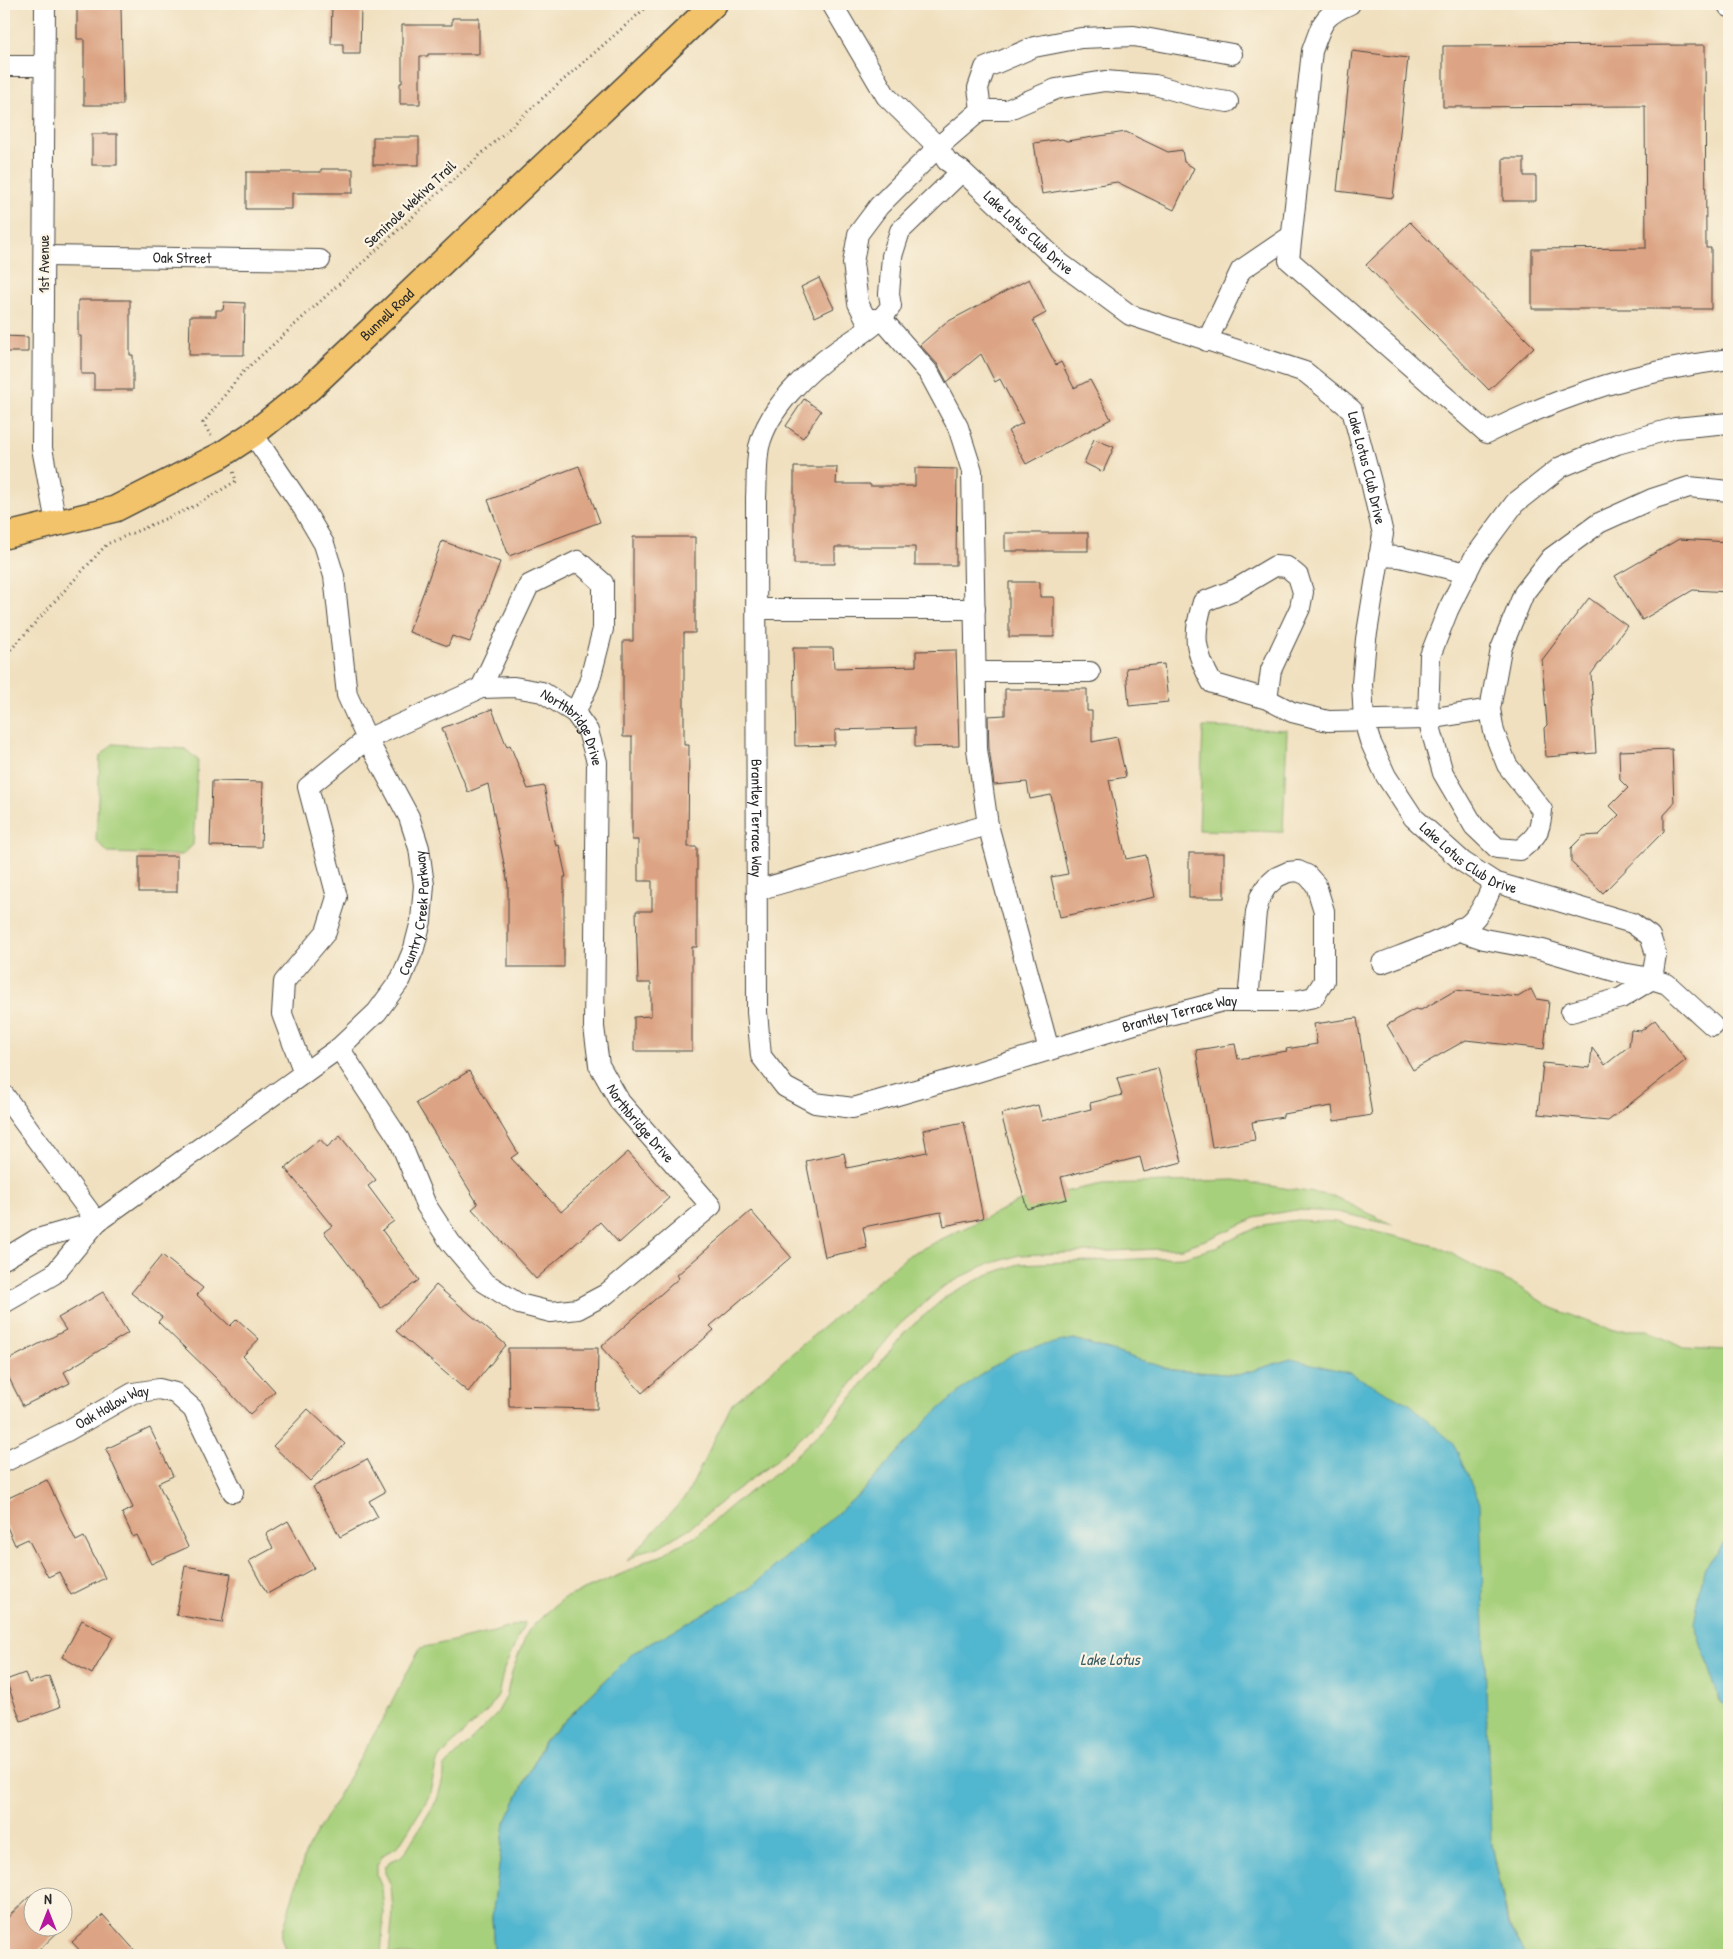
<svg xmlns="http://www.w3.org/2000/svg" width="1733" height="1959" font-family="'Patrick Hand',sans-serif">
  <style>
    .green { fill: #a7d07b; stroke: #697e53 }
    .water { fill: #51b6cf; stroke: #3e707d }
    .building { fill: #dca484 }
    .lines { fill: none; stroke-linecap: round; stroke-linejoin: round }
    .minor-casing { stroke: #494641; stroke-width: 22 }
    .major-casing { stroke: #494641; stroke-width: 28 }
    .path { stroke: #494641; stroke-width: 3; stroke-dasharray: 1 4; stroke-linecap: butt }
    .minor { stroke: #fff; stroke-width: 20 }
    .major { stroke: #f2c36a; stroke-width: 25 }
    .labels { text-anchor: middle; stroke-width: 4.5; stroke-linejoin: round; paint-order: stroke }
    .street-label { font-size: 15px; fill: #2b2b2b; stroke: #fcf5e5 }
    .water-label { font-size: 16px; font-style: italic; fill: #385c64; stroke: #fcf5e5 }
  </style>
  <rect width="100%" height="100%" fill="#fcf5e5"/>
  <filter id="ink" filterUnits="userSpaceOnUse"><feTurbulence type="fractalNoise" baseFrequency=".02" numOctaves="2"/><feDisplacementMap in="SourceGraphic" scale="10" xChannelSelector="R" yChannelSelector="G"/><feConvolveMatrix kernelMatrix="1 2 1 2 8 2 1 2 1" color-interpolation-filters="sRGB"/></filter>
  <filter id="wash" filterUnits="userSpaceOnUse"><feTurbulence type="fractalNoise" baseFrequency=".0096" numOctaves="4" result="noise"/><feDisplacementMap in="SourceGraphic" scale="20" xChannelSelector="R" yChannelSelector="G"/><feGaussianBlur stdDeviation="1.12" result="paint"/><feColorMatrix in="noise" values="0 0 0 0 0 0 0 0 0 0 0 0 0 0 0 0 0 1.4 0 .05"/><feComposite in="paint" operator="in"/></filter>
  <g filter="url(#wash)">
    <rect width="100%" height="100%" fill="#f0e0bf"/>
    <g class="green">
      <polygon points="1203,727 1287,730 1283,832 1199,830"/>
      <polygon points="113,744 185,749 198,760 193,845 182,855 108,853 96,840 100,756"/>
      <polygon points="1234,1180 1333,1196 1393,1225 1338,1212 1296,1210 1260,1216 1208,1239 1182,1248 1019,1255 983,1266 943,1287 900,1324 830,1410 773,1463 729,1495 690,1528 658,1547 643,1551 627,1561 687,1495 732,1404 909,1255 1020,1201 1102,1184"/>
      <polygon points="1297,1220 1336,1222 1439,1247 1478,1268 1514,1284 1550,1307 1610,1330 1647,1330 1683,1348 1729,1350 1729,1536 1704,1569 1718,1699 1729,1710 1729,1955 1526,1955 1509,1925 1491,1840 1291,1359 1238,1375 1172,1370 1074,1339 930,1417 862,1492 750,1589 633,1653 544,1741 505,1823 492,1917 494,1955 389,1955 393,1912 391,1885 385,1873 385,1868 389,1862 400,1857 405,1852 437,1800 444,1775 444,1768 448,1763 496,1715 506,1697 512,1672 528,1631 544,1615 563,1599 633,1569 647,1560 661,1556 674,1547 695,1537 734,1503 779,1471 836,1417 905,1332 948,1295 987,1275 1019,1264 1183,1257 1211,1249 1263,1225"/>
      <polygon points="525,1622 504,1669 498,1695 489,1709 456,1740 441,1757 436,1765 429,1796 424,1805 399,1845 383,1855 377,1865 377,1876 382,1888 384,1913 381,1955 287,1955 281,1937 306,1851 383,1719 420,1648 494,1632"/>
    </g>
    <g class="water">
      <polygon points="1074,1339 1172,1370 1238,1375 1291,1359 1350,1373 1411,1405 1453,1443 1480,1503 1491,1840 1508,1925 1526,1955 494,1955 492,1917 505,1823 544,1742 633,1653 750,1588 862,1492 930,1417 976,1378 1019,1350"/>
      <polygon points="1729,1536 1729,1710 1719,1699 1694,1624 1704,1569"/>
    </g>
    <g id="blocks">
      <g class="building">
        <polygon points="332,4 361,4 360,54 343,54 343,44 331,44"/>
        <polygon points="121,7 123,105 84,105 84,39 77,39 77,8"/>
        <polygon points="452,18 479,18 479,54 428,54 428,56 420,56 420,104 400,104 400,83 402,83 402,25 452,25"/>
        <polygon points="1705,45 1706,248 1711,248 1711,309 1532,309 1532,249 1646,248 1645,106 1443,107 1443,46"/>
        <polygon points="1352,51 1408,58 1393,198 1337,191"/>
        <polygon points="1126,132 1168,152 1182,150 1184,162 1194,168 1174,210 1117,182 1042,194 1034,143 1062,139 1067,141"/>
        <rect x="92" y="134" width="25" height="31"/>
        <rect x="373" y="137" width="46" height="28"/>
        <polygon points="1503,158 1524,158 1524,176 1536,176 1536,201 1503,201"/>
        <polygon points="321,169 353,169 353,193 292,193 292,209 246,209 246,172 321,172"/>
        <polygon points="1410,222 1534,347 1489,390 1366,265"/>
        <polygon points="819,278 834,308 815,317 801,287"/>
        <polygon points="1029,279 1046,313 1033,320 1056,365 1061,362 1074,388 1090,380 1111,419 1026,464 1008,431 1023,423 1000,379 995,382 981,354 947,382 938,365 920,345 945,323"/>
        <polygon points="78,300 130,300 130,355 133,355 133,390 94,390 94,374 81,374 81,336 78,336"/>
        <polygon points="224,302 245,303 244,355 189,355 190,316 216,316 216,310 223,310"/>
        <polygon points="4,336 28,337 28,352 4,352"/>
        <polygon points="804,399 821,411 803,438 786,426"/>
        <polygon points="1094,439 1114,447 1103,472 1084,463"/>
        <polygon points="579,466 600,522 509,556 488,500"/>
        <polygon points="794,467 837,467 836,484 870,484 870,486 915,486 915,468 957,469 956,565 915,565 915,547 835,547 835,564 794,564"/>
        <rect x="1005" y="533" width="83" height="18"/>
        <polygon points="633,537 695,537 695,633 684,633 684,745 689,745 688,847 697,847 697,947 692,947 692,1051 634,1051 634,1017 651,1016 651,983 638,983 636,911 652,911 652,881 638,881 638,840 632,840 632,737 623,737 623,641 633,641"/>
        <polygon points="1679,539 1729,542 1729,592 1693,590 1642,620 1615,576"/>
        <polygon points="442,541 500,562 470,642 452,636 448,646 409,632"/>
        <polygon points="1009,582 1040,582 1040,597 1054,597 1054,637 1009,637"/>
        <polygon points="1589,598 1627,626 1591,674 1596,753 1546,757 1544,728 1547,725 1542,660"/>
        <polygon points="793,648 833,648 834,668 916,666 916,651 956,650 959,746 915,747 915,728 835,730 835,745 795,746"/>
        <polygon points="1164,664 1168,702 1129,706 1126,668"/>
        <polygon points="1005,689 1087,689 1087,711 1092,711 1092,742 1117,737 1126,777 1109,780 1126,859 1146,855 1155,897 1060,917 1051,877 1068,874 1051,795 1030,799 1027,782 994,785 989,748 988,716 1005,715"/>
        <polygon points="492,709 507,747 510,745 528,789 544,786 556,846 559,845 566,877 564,877 564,967 508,967 508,884 488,784 468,792 442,728"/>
        <polygon points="1672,749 1674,804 1664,815 1664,831 1603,893 1571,862 1571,848 1583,836 1599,835 1619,815 1610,806 1628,788 1620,780 1619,751"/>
        <polygon points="212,781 263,782 261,847 210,846"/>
        <rect x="1189" y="853" width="35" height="45"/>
        <rect x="139" y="856" width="38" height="36"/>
        <polygon points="1531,989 1536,999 1549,1001 1544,1049 1466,1040 1413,1070 1387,1025 1415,1009 1421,1010 1456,990 1518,997"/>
        <polygon points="1357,1018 1372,1115 1334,1121 1332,1106 1283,1114 1283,1117 1252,1122 1255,1140 1212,1147 1196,1050 1235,1044 1238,1059 1287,1051 1286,1049 1317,1044 1314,1024"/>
        <polygon points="1655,1020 1686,1060 1608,1121 1538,1114 1543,1063 1590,1068 1592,1048 1605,1065 1629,1046 1631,1030 1641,1031"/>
        <polygon points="1158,1068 1182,1162 1144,1172 1140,1157 1061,1177 1067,1199 1027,1209 1001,1114 1038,1105 1042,1121 1091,1109 1090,1103 1122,1095 1117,1078"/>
        <polygon points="469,1071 518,1153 511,1158 561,1212 628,1152 669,1198 619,1243 600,1222 536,1279 472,1209 478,1204 416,1103"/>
        <polygon points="964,1122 983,1218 944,1226 941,1212 863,1227 867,1248 825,1257 806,1161 844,1153 847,1168 927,1152 923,1130"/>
        <polygon points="340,1136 376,1180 368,1186 394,1221 382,1230 419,1280 381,1308 324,1232 332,1226 285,1168 320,1139 327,1147"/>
        <polygon points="751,1211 791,1257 710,1326 714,1330 642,1393 601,1347 679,1278 677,1275"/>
        <polygon points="162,1255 203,1288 197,1295 230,1326 237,1319 259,1339 243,1356 275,1391 250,1414 215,1377 158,1322 162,1317 131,1293"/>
        <polygon points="436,1285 506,1345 468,1392 396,1331"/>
        <polygon points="103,1292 128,1333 64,1372 70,1383 23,1406 4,1368 4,1362 66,1330 58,1318"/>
        <polygon points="508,1348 598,1348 597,1409 509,1407"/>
        <polygon points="308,1409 345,1444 310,1481 273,1446"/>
        <polygon points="150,1428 173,1476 158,1483 188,1547 151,1564 137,1535 133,1537 122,1513 133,1508 106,1449"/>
        <polygon points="367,1459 385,1492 369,1501 378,1517 340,1537 313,1487"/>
        <polygon points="47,1480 76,1541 84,1537 105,1578 71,1595 59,1572 48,1577 28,1539 15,1545 4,1520 4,1500"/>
        <polygon points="288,1521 314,1568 267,1594 249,1561 273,1548 266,1534"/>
        <polygon points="185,1566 231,1574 222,1623 176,1615"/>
        <polygon points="82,1620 113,1637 92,1674 62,1657"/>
        <polygon points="25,1673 29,1683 49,1676 60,1707 21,1721 6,1680"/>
        <polygon points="32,1894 32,1926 64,1926 34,1955 8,1955 4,1951 4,1921"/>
        <polygon points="103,1915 139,1955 84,1955 72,1942"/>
      </g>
    </g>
  </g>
  <g filter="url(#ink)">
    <use href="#blocks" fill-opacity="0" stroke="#494641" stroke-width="1"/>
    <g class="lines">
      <g class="minor-casing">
        <g id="minor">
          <polyline points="45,4 42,448 56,523"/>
          <path id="s1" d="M832 4 886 96 938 147 947 161 962 171 1060 263 1130 315 1305 372 1352 410 1371 482 1383 534 1366 639 1362 684 1364 721 1370 741 1386 776 1413 817 1463 862 1494 882 1632 923 1650 936 1656 954 1652 979 1621 998 1571 1012"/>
          <path d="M1350 4C1321 17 1323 22 1312 51L1289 260 1487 433C1567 393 1640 371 1729 359"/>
          <polyline points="1727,4 1729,7"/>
          <polyline points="4,66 44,66"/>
          <polyline points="981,110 1007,110 1056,89 1105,81 1155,85 1202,98 1228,102"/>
          <path id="s2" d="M962 171 900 231 892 256 889 294 891 306C878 326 858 336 838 350 807 372 768 408 759 447 756 462 757 481 756 497L757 1012 761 1056 785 1087 815 1103 853 1108 974 1073 1138 1023 1223 1001H1295L1314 997 1324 981V911L1316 885 1307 875 1298 871 1288 872 1277 877 1267 886 1260 897 1256 912 1248 1001"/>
          <path id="s3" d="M44 256 320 260"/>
          <polyline points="1207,341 1241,270 1291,236"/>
          <path d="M1729 423 1675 428 1617 444 1561 467 1515 503 1474 558 1448 610 1430 656 1428 719 1443 773 1474 826 1497 848 1520 850C1537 836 1540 833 1542 810L1507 765 1494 732 1490 709 1501 649 1524 593 1551 558 1599 523 1652 499 1689 487 1729 491"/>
          <polyline points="1379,556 1400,557 1467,573"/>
          <polyline points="757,609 975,609"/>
          <polyline points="976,672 1090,672"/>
          <polyline points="481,688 529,585 578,561 603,583 603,629 589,683 575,713"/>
          <path d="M1267 699 1271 670 1300 608 1303 592 1298 576 1287 567 1275 566 1236 589 1203 602C1192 636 1195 652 1212 683L1267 699 1292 712 1328 721 1428 719 1490 709"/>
          <polyline points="757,890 988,825"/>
          <polyline points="1460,928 1466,933 1484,939 1543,950 1617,972 1645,977 1667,984 1713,1026"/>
          <path d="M1382 963C1404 954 1459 936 1473 920 1483 910 1488 895 1494 882"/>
          <polyline points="1049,1050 988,825 977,749 972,471 958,427 929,373 882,319 866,319 858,303 853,263 858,234 879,206 938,147 981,110 978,88 985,68 1034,47 1081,38 1134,36 1232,54"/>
          <path id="s4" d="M304 1073 282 1014 284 982 326 932 337 897 308 787 367 739 481 688 514 687 542 692 575 713 588 731 597 762 594 1027 599 1065 620 1102 711 1206 606 1294 578 1309 551 1312 519 1304 484 1282 450 1242 426 1205 399 1139 339 1048"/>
          <polyline points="4,1095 97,1222"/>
          <polyline points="4,1259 37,1239 97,1222"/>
          <path id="s5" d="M4 1303 54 1274 97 1222 339 1048 377 1012 401 979 414 948 421 921 424 885 419 848 409 817 367 739 347 695 334 576 324 544 303 508 253 434"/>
          <path id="s6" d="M4 1462 67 1431 133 1393 159 1389 175 1393 193 1409 233 1492"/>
        </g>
      </g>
      <g class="major-casing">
        <g id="major">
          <path id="s7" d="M4 536 115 509 221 455 253 434 310 388 714 4"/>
        </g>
      </g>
      <g class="path">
        <polyline points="211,436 203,423 242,373 536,104 650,4"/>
        <polyline points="4,657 107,544 195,506 236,481 233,471"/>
      </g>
      <use href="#minor" class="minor"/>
      <use href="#major" class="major"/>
    </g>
  </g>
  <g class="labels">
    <g class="street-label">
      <text transform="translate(410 204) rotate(-43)" y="5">Seminole Wekiva Trail</text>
      <text dy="5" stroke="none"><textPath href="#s1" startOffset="305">Lake Lotus Club Drive</textPath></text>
      <text dy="5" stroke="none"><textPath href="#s3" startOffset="138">Oak Street</textPath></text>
      <text transform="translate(44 264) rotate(-90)" y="5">1st Avenue</text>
      <text dy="5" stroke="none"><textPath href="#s7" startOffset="451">Bunnell Road</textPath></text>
      <text dy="5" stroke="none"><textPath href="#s1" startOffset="740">Lake Lotus Club Drive</textPath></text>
      <text dy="5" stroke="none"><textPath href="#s4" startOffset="622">Northbridge Drive</textPath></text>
      <text dy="5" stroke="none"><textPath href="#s2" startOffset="731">Brantley Terrace Way</textPath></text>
      <text dy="5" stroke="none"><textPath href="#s1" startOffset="1175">Lake Lotus Club Drive</textPath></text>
      <text dy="5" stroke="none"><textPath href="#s5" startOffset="585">Country Creek Parkway</textPath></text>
      <text dy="5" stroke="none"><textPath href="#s2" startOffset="1421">Brantley Terrace Way</textPath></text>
      <text dy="5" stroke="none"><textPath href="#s4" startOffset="1042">Northbridge Drive</textPath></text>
      <text dy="5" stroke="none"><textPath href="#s6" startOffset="122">Oak Hollow Way</textPath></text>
    </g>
    <g class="water-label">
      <text x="1110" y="1665">Lake Lotus</text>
    </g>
  </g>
  <rect width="1733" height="1959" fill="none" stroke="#fcf5e5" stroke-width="20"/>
  <g transform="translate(48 1912)"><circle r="24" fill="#fcf5e5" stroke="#a8a49b"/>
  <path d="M0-4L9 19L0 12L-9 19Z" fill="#b5179e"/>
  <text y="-8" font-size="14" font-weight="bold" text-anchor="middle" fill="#2b2b2b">N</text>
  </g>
</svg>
